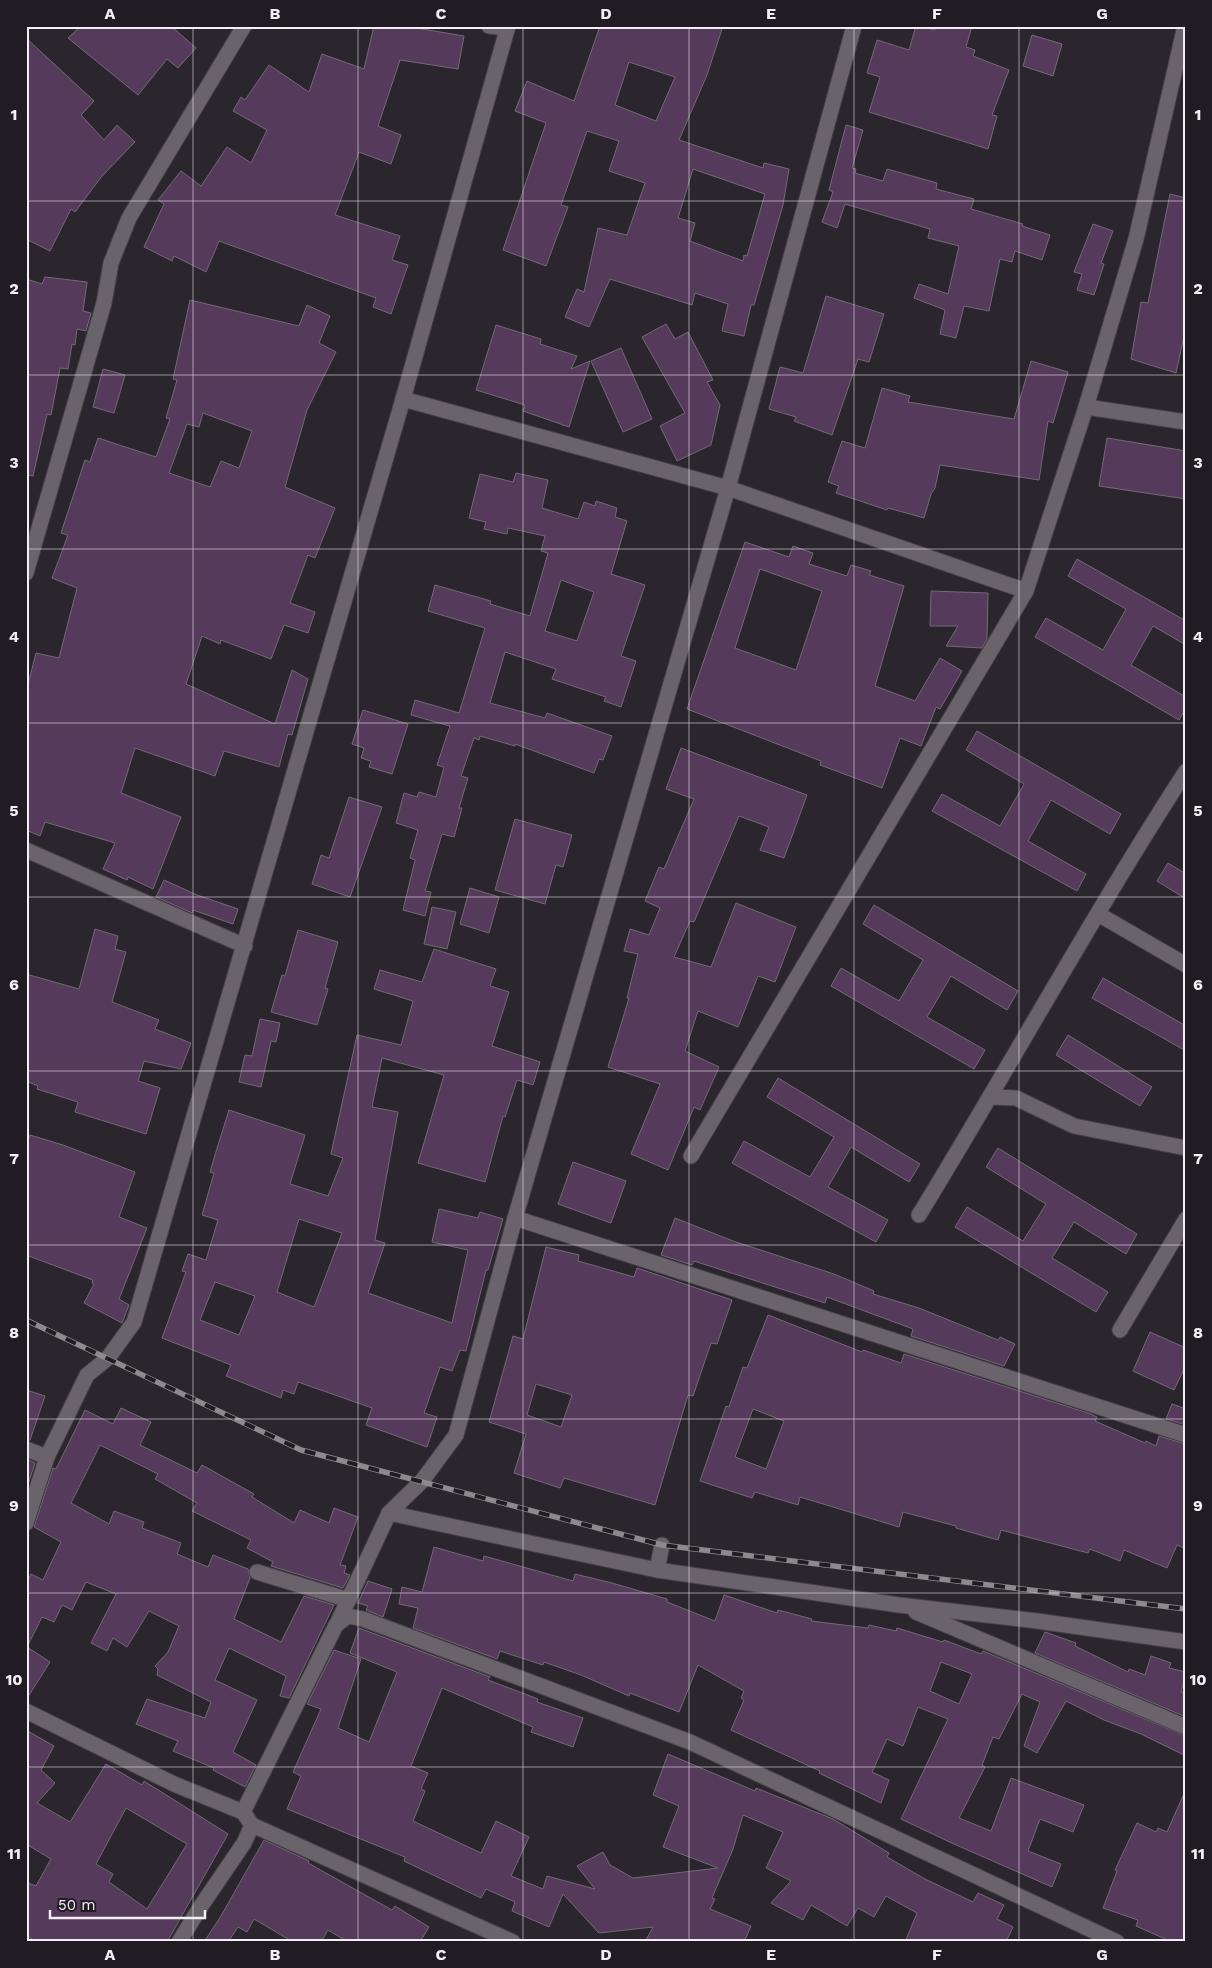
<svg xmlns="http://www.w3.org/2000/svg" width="1212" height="1968" font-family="'Work Sans',sans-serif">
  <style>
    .building { fill: #553a5c; stroke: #726a74; fill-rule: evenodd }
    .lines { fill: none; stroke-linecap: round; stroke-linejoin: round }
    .minor-casing { stroke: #444046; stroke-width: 17 }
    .tertiary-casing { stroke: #444046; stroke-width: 17 }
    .minor { stroke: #6a636c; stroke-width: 15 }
    .tertiary { stroke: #6a636c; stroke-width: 15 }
    .rail-casing { stroke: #8e898f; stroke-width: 5.5 }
    .rail { stroke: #211b23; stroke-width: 4; stroke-dasharray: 11; stroke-linecap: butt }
    .grid { fill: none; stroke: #f3eff4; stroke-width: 1; stroke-opacity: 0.55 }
    .neatline { fill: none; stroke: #f3eff4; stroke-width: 2 }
    .grid-label { font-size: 16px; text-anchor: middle; font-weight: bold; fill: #f3eff4 }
  </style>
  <rect width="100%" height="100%" fill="#2b252d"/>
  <g class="building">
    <polygon points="81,26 171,26 196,48 178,68 167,59 138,95 68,38"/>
    <polygon points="374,26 405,26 464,36 458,69 400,60 378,126 401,135 391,164 359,152 335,215 400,236 392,260 408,265 391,314 373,307 376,298 219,241 206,272 174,256 172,261 144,247 164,204 158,200 181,171 201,186 227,147 251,163 267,130 233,111 241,97 245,100 269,65 309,92 322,54 364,69"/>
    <path d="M600 26H723L707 75 679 140 763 168 764 163 789 169 783 205 754 305H751L744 336 722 331 728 304 695 293 692 305 610 279 589 327 565 317 577 289 584 292 598 228 627 235 645 183 609 171 619 141 587 131 561 205 568 207 546 266 503 250 546 123 515 111 527 81 574 101ZM629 62 675 77 656 121 615 105ZM693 169 765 194 747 256 744 255 743 261 690 241 695 223 678 218Z"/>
    <polygon points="916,26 935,30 937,26 972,26 966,47 975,50 973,56 1009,70 992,115 997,116 988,149 869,112 880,77 867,73 877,40 909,50"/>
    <polygon points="1032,35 1062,44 1053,76 1023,66"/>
    <polygon points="26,38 94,101 81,115 104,140 117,125 135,142 102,176 75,212 71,209 50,251 26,239"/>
    <polygon points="846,125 863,130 852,168 856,169 855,173 883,181 887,169 937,183 936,189 974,199 971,209 1023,224 1022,226 1050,235 1042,260 1015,251 1012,262 1000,259 989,311 964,306 956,338 940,334 945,310 914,298 919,284 948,294 959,246 928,238 930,229 845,204 837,228 822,222 833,192 829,190"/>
    <polygon points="1170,194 1186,198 1186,327 1176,373 1131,359 1141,302 1148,303"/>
    <polygon points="1093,224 1113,231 1101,263 1104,264 1094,295 1077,290 1082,274 1074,272"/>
    <polygon points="45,277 87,282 83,311 91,313 86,331 77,329 75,345 72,344 68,369 60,368 51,415 47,414 33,476 26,475 26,279 42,284"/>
    <polygon points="826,296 884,314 869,362 858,359 832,435 794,421 796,417 769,409 780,367 803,373"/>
    <path d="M190 300 299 326 307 305 330 316 319 343 336 352 307 410 285 487 335 508 315 558 308 555 290 603 315 612 308 633 284 625 271 659 221 640 220 644 202 636 186 684 275 724 292 670 308 679 292 735 288 734 279 767 224 751 215 776 135 748 121 793 181 817 153 889 128 877 127 880 103 869 115 843 45 822 40 836 26 830V692L36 653 59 658 77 588 52 578 68 535 61 533 85 460 90 462 98 438 156 457 170 419 166 418 177 380 173 379ZM203 413 252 431 239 468 221 461 210 487 169 473 187 424 199 427Z"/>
    <polygon points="666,324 675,339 688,332 713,380 707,382 720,405 711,445 677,461 660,426 685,413 642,337"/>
    <polygon points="496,325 541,339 540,344 577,356 571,369 590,361 569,427 523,411 525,405 476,390"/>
    <polygon points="621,348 652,419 623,432 591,361"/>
    <polygon points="1031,361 1068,372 1053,423 1048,421 1039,480 940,465 935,488 931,494 924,518 888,508 887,510 836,493 839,486 828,482 842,441 865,448 882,388 910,396 908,402 1014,419"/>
    <polygon points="103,369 125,375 114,413 93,407"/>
    <polygon points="1107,438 1186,451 1186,499 1099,486"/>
    <path d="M516 473 548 480 542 508 578 519 584 502 595 506 596 501 617 508 615 517 627 521 611 574 645 585 621 656 636 661 621 707 604 701 606 697 552 679 556 669 505 652 490 703 545 718 547 713 612 736 603 760 599 759 594 773 515 744V746L480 736 479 740 474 738 461 776 468 778 459 808H462L454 837 442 834 425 891 431 892 425 916 403 910 415 860 410 858 418 830 396 823 404 793 417 797 419 792 436 797 444 767 437 765 450 726 411 715 415 700 459 713 485 628 428 611 435 585 491 601 490 604 530 616 548 553 541 551 545 536 508 528 507 534 484 529 486 522 469 518 480 474 513 482ZM561 580 594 592 577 641 545 631Z"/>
    <path d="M745 542 789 557 793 546 813 553 809 564 847 576 851 565 871 571 869 575 904 586 875 686 915 701 940 658 962 671 940 709 936 707 921 746 900 738 882 788 820 765 821 761 687 709ZM760 569 822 591 796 670 735 648Z"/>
    <polygon points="1077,559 1186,621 1186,645 1153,626 1131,665 1186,697 1186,708 1179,720 1035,637 1046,618 1103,650 1126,609 1068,576"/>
    <polygon points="931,591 988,593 987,639 982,648 946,646 958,626 930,626"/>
    <polygon points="363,710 408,724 392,774 369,767 371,761 361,758 364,748 352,744"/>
    <polygon points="977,731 1121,814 1110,834 1051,800 1028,841 1086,874 1077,891 932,811 942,794 1000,826 1024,784 966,750"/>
    <polygon points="681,748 807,795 784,858 760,850 769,827 739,816 694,922 690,921 674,957 711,967 736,903 796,927 775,982 758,976 738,1027 698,1011 685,1051 719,1067 700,1110 694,1107 668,1170 631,1154 660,1084 608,1067 629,998 627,998 638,954 624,951 630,929 649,935 660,908 645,901 659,867 664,869 694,799 666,789"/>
    <polygon points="349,797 382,807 350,897 312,884 321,855 329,858"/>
    <polygon points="515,819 572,835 563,867 556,865 545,904 495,890"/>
    <polygon points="1168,863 1186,874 1186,899 1157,881"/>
    <polygon points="164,880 197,895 238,909 233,924 193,910 192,913 156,897"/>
    <polygon points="470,888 499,897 489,933 460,924"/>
    <polygon points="874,905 1018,991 1007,1010 951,976 927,1017 985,1050 974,1069 831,986 841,968 899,1001 923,960 863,924"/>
    <polygon points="432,907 456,912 447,949 424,944"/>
    <polygon points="95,929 118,936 115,949 126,952 112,1002 159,1020 155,1029 191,1043 181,1069 144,1061 138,1081 160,1088 146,1134 75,1112 78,1102 37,1089 38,1086 26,1081 26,974 79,989"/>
    <polygon points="298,930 338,942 325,988 328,989 317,1025 271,1012 282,975 285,976"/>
    <path d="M434 949 496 969 490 986 509 992 492 1046 540 1062 533 1085 517 1080 505 1117 503 1116 485 1182 418 1163 444 1075 382 1058 372 1107 398 1112 375 1240 385 1243 368 1293 452 1323 468 1250 432 1242 439 1209 478 1218 480 1212 503 1219 488 1270H486L466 1351 460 1350 452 1371 440 1367 424 1413 437 1417 427 1447 366 1425 372 1408 298 1382 294 1394 283 1390 281 1398 226 1376 231 1365 162 1338 186 1272 182 1271 188 1254 206 1260 218 1220 202 1215 214 1173 210 1172 215 1155 229 1110 305 1135 290 1184 328 1196 343 1158 331 1154 357 1035 401 1045 413 1001 374 989 380 970 422 982ZM299 1219 342 1233 314 1307 277 1292ZM215 1282 255 1296 239 1335 200 1320Z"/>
    <polygon points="1103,978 1186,1026 1186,1051 1092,998"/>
    <polygon points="260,1019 280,1023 276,1042 271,1041 261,1087 239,1082 245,1055 252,1056"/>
    <polygon points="1068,1035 1152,1087 1140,1106 1056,1055"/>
    <polygon points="778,1078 920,1164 909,1182 851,1147 828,1187 888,1220 876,1242 732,1163 744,1141 810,1177 834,1137 767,1097"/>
    <polygon points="30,1135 63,1145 135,1172 119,1217 147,1228 119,1299 129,1305 122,1323 84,1303 94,1284 92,1283 93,1280 26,1255 26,1146"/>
    <polygon points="998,1148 1137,1234 1126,1254 1074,1222 1052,1258 1108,1292 1096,1312 955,1227 967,1207 1023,1241 1046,1204 986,1167"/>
    <polygon points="573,1162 626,1181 611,1223 558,1204"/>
    <polygon points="675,1218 733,1241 834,1274 874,1291 873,1294 919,1308 998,1340 1000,1337 1015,1344 1004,1366 911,1336 913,1329 827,1297 825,1303 694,1261 692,1265 661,1255"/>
    <path d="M546 1247 579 1255 578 1261 634 1277 637 1268 732 1300 717 1344 711 1343 693 1396 688 1395 655 1505 564 1478 560 1488 514 1473 526 1434 489 1422 513 1336 523 1339ZM536 1384 572 1395 561 1427 527 1415Z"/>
    <path d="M768 1315 862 1352 863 1350 901 1363 904 1354 1091 1414 1097 1417 1095 1421 1145 1443 1146 1441 1156 1446 1159 1436 1186 1444V1549L1177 1545 1167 1568 1124 1550 1120 1561 1090 1549 1088 1553 1001 1530 998 1540 956 1528V1526L903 1512 899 1527 800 1497 798 1505 755 1492 752 1498 700 1481 726 1406 729 1407 743 1367 747 1368ZM753 1409 784 1421 766 1469 735 1457Z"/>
    <polygon points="1150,1332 1186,1348 1186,1365 1174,1390 1133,1371"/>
    <polygon points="26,1390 45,1396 30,1440 26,1440"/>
    <polygon points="1172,1404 1186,1409 1186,1425 1166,1419"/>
    <polygon points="121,1408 151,1422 140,1445 197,1473 202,1465 254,1494 252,1497 294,1523 300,1510 329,1523 334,1508 358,1517 340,1565 346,1566 344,1573 350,1575 343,1588 271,1566 273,1562 247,1548 251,1540 192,1511 197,1503 155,1479 158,1474 100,1445 71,1503 109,1524 114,1511 144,1522 142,1528 181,1543 177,1554 208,1567 213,1555 248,1569 250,1578 234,1619 281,1642 304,1596 334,1605 289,1698 280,1696 286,1676 229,1648 215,1680 257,1700 233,1752 256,1765 245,1787 213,1770 214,1768 173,1751 178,1741 136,1724 147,1699 205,1718 211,1702 157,1675 158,1669 155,1666 168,1652 179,1626 149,1611 127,1647 113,1638 107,1651 91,1643 116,1594 86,1582 72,1610 62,1605 54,1622 42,1617 27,1647 50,1662 26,1700 26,1585 31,1574 43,1580 61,1542 34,1527 53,1468 56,1469 85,1410 113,1424"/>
    <polygon points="26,1459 35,1463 26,1491"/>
    <path d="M434 1547 483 1561 484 1556 573 1581 575 1574 612 1583 667 1599V1602L715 1621 724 1595 777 1613 778 1610 812 1619 811 1621 868 1628 869 1625 896 1631 897 1628 943 1642 944 1640 981 1654 983 1651 1186 1736V1756L1141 1734 1104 1720 1066 1701 1037 1753 1024 1746 1040 1702 1022 1694 999 1739 993 1737 982 1765 985 1767 959 1818 991 1831 1011 1778 1084 1805 1073 1832 1040 1819 1028 1851 1061 1864 1052 1887 954 1844 901 1819 948 1719 918 1707 903 1746 887 1739 872 1772 889 1780 881 1803 819 1773 820 1771 731 1730 744 1700 741 1698 744 1691 698 1665 679 1712 630 1693 629 1696 581 1675 544 1662 543 1665 500 1651 497 1659 413 1628 418 1608 399 1604 402 1587 422 1592ZM941 1662 972 1674 959 1704 930 1691Z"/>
    <polygon points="368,1581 392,1589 383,1617 366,1610 368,1606 358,1603"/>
    <polygon points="359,1628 490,1677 488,1680 538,1699 537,1702 583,1718 573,1747 531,1732 533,1727 442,1688 411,1766 428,1773 421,1789 425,1791 413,1821 481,1853 496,1821 529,1837 511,1876 543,1889 547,1876 595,1889 577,1866 603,1852 610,1865 633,1878 718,1868 663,1847 679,1806 653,1795 668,1754 755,1791 756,1788 833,1819 889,1853 887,1857 925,1879 973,1902 978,1893 1004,1905 997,1919 1013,1927 1006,1942 905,1942 917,1913 886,1896 874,1917 858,1908 847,1926 811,1905 803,1920 771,1903 791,1881 766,1868 783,1832 743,1815 733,1849 712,1898 715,1899 710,1909 751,1926 744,1942 645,1942 653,1927 599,1933 563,1894 549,1927 512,1911 515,1902 486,1889 481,1898 404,1861 405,1857 287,1809 301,1776 293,1772 321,1709 307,1704 334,1650 361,1659 338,1728 369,1742 397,1672 350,1653"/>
    <polygon points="1045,1632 1076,1643 1075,1646 1128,1672 1129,1669 1145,1675 1151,1656 1171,1663 1169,1668 1186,1672 1181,1692 1186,1693 1186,1717 1035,1653"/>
    <path d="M26 1730 54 1746 41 1770 55 1783 37 1803 70 1822 106 1764 142 1785 144 1781 228 1834 167 1942H38L26 1936V1882L36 1886 51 1859 26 1844ZM126 1808 187 1844 147 1909 109 1882 113 1874 96 1864Z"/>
    <polygon points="1186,1789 1186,1942 1172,1942 1136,1926 1138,1920 1103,1908 1117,1871 1115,1870 1137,1823 1156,1832 1158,1828 1167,1832"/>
    <polygon points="264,1840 309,1861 308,1863 392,1910 395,1906 429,1927 420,1942 348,1942 328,1930 321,1942 293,1942 254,1919 247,1932 238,1927 228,1942 204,1942 221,1916"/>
  </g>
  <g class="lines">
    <g class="minor-casing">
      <g id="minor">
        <polyline points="489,26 507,28"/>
        <polyline points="403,399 728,488 1026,591"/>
        <polyline points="1086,407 1186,422"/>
        <polyline points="26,573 104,303 111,263 129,218 244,26"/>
        <polyline points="26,850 245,946"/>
        <polyline points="1098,914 1186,965"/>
        <polyline points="991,1097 1016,1098 1074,1126 1186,1148"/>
        <polyline points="691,1156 1026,591 1086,407 1136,239 1185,26"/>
        <path d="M919 1215C1009 1068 1092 916 1186 771"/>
        <polyline points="515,1218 1186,1435"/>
        <polyline points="1120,1330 1186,1219"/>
        <polyline points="26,1449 47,1457 87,1375 108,1358 134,1322 403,399 508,26"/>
        <polyline points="389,1513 422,1481 456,1435 515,1218 728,488 854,26"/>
        <polyline points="26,1523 47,1457"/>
        <polyline points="657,1570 662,1545"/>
        <polyline points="257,1572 349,1600"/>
        <polyline points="916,1612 1186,1727"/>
        <polyline points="337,1624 389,1513 657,1570 899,1605 1037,1621 1186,1642"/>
        <polyline points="243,1812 336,1625 348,1616 363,1619 690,1742 1117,1942"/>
        <polyline points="252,1825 513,1942"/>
      </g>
    </g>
    <g class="tertiary-casing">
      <polyline id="tertiary" points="26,1711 174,1784 243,1812 252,1825 244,1843 201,1906 179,1942"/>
    </g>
    <use href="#minor" class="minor"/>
    <use href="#tertiary" class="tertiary"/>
    <g class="rail-casing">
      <polyline id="rail" points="26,1320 301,1450 662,1545 1186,1609"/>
    </g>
    <use href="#rail" class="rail"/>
  </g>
  <path class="grid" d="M193 26V1942M358 26V1942M523 26V1942M689 26V1942M854 26V1942M1019 26V1942M26 201H1186M26 375H1186M26 549H1186M26 723H1186M26 897H1186M26 1071H1186M26 1245H1186M26 1419H1186M26 1593H1186M26 1767H1186"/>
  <rect width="1212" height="1968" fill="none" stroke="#211b23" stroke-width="55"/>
  <path d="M50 1910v8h155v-8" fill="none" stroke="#f3eff4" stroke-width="2.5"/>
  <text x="58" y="1910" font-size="15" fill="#f3eff4" stroke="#211b23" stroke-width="4" paint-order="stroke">50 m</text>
  <rect x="28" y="28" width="1156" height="1912" class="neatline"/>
  <g class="grid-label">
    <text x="110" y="19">A</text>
    <text x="275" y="19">B</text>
    <text x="441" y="19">C</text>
    <text x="606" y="19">D</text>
    <text x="771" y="19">E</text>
    <text x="937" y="19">F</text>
    <text x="1102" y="19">G</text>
    <text x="14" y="120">1</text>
    <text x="1198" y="120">1</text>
    <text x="14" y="294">2</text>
    <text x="1198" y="294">2</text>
    <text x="14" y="468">3</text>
    <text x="1198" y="468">3</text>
    <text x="14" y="642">4</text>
    <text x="1198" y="642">4</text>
    <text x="14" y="816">5</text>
    <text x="1198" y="816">5</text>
    <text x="14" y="990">6</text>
    <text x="1198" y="990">6</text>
    <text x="14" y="1164">7</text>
    <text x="1198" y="1164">7</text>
    <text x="14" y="1338">8</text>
    <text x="1198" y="1338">8</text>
    <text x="14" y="1511">9</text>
    <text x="1198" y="1511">9</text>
    <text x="14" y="1685">10</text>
    <text x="1198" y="1685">10</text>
    <text x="14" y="1859">11</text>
    <text x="1198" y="1859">11</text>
    <text x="110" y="1960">A</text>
    <text x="275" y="1960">B</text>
    <text x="441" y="1960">C</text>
    <text x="606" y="1960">D</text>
    <text x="771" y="1960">E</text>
    <text x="937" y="1960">F</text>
    <text x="1102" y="1960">G</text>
  </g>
</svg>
